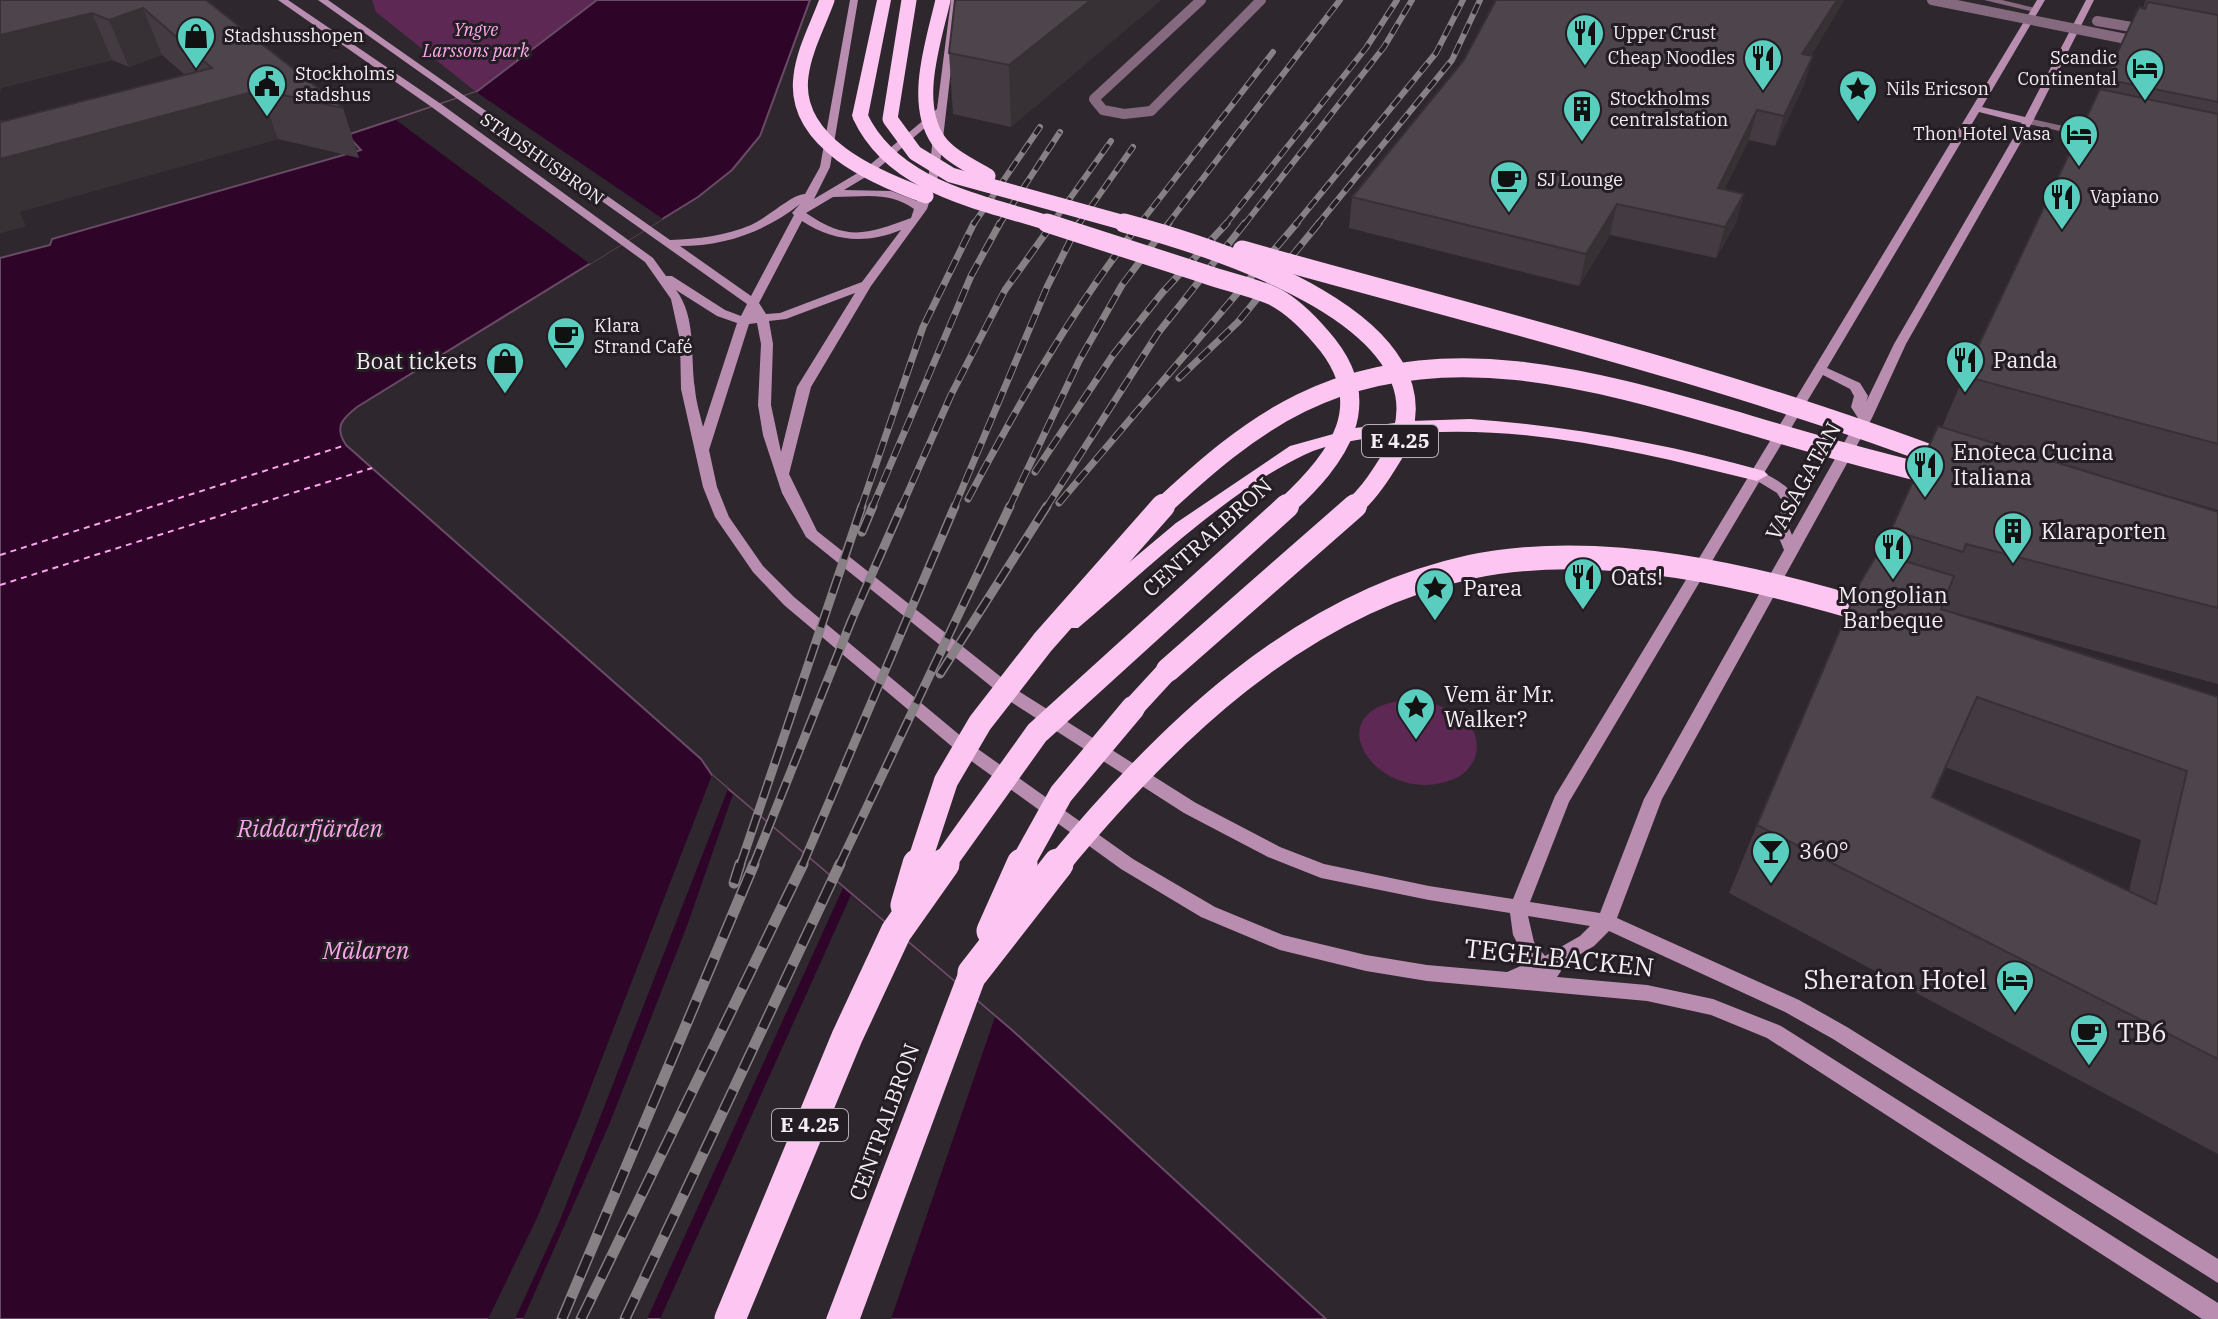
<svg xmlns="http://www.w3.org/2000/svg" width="2218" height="1319" font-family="'IBM Plex Serif',serif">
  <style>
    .green { fill: #5d2854 }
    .water { fill: #2e0529; stroke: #694b65; stroke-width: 2 }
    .pier { fill: #2e272d }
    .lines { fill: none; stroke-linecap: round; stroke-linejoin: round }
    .ferry { stroke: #fba4eb; stroke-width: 2; stroke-dasharray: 6 5; stroke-linecap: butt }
    .street { fill: #85697f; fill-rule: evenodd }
    .secondary { fill: #b98db0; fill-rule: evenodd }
    .highway { fill: #fdc6f2; fill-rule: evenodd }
    .rail-far3-casing { stroke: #878186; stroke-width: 6 }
    .rail-far2-casing { stroke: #878186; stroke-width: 7 }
    .rail-far1-casing { stroke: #878186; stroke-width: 9 }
    .rail-casing { stroke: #878186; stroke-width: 11 }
    .rail-far3 { stroke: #241d23; stroke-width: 4; stroke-dasharray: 11; stroke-linecap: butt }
    .rail-far2 { stroke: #241d23; stroke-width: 5; stroke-dasharray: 14; stroke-linecap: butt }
    .rail-far1 { stroke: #241d23; stroke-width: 6; stroke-dasharray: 18; stroke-linecap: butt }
    .rail { stroke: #241d23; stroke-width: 8; stroke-dasharray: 23; stroke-linecap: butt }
    .street-bridge { stroke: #85697f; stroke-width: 10 }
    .highway-bridge-far3 { stroke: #fdc6f2; stroke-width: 15 }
    .highway-bridge-far2 { stroke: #fdc6f2; stroke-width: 19 }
    .highway-bridge-far1 { stroke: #fdc6f2; stroke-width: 24 }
    .highway-bridge { stroke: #fdc6f2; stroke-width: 31 }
    .wall { fill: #433b41; fill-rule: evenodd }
    .shaded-wall { fill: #373035 }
    .building { fill: #4e454c; stroke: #373035; stroke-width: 2; fill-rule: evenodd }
    .labels { text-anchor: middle; stroke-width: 6; stroke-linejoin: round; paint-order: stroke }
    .far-park-label { font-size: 18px; font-style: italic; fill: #ffa8ee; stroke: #241d23 }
    .far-poi-label { font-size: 18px; fill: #f3eef2; stroke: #241d23; text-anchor: start }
    .far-street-label { font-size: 18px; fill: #f3eef2; stroke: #241d23 }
    .shield { fill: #241d23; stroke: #b5afb4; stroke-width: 2 }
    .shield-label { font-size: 20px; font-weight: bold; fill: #f3eef2 }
    .poi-label { font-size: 22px; fill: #f3eef2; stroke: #241d23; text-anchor: start }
    .street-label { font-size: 22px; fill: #f3eef2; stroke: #241d23 }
    .water-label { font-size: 24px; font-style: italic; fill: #fba4eb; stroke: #241d23 }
    .near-street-label { font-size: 26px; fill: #f3eef2; stroke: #241d23 }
    .near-poi-label { font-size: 26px; fill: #f3eef2; stroke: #241d23; text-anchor: end }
  </style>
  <rect width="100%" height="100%" fill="#2e272d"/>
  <g class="green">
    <polygon points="372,0 597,0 476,92 376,12"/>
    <path d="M1416 699C1443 705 1483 719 1476 754 1474 763 1466 773 1458 777 1381 815 1303 704 1416 699Z"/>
  </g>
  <path class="water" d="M597 0H810L760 136 732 170 698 197 357 407C342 419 334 427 346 445L701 759 712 775 1012 1030 1326 1319H0V258L50 245 52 239 361 150 347 135 476 92Z"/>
  <g class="pier">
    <polygon points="476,92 663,219 590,264 396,120"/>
    <polygon points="712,775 728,789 560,1220 515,1319 488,1319 537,1218 578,1120"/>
    <polygon points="733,794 843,888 647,1319 523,1319 609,1125 687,926"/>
    <polygon points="851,895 995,1017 891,1319 660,1319"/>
  </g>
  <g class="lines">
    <g class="ferry">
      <polyline points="0,555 346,445"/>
      <polyline points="0,585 372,468"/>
    </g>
    <g class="street">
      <polygon points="1984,0 2002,0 2035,8 2030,11"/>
      <polygon points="2028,118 2103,135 2104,137 2099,140 2024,123 2024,119"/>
    </g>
    <path class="secondary" d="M278 0H288L441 104 653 258 666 276H672L725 310 741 316 747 304 318 0H328L670 240C698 239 725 236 751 225 766 219 792 194 805 194L820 167 850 0H858L830 167 814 199 866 168 937 109 951 0H959L939 173 927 209 871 286 811 387 789 474 817 531 1020 692 1196 803 1280 847 1324 864 1429 886 1513 899 1555 796 2037 0H2045L1982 107 2025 117 2086 0H2094L2033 121 1906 344 1872 418 1662 799 1617 918 1799 1000 1847 1027 2218 1259V1283L1833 1039 1785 1012 1609 931 1594 946 1559 967 1561 971 1557 977 1647 985 1713 999 1781 1026 2218 1303V1319H2202L1767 1038 1711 1015 1647 1001 1427 981 1366 971 1280 950 1201 917 1121 869 956 750 784 605 753 572 715 517 703 487 681 389 680 340 671 299 645 262 433 108ZM1979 112 2022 123 1894 344 1866 402 1868 396 1860 383 1827 368ZM935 119 929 173 917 201 891 191 844 190 874 172ZM869 196C886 196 900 199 914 209L911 218C867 234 848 242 806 213L833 197ZM800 204 792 213 794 215 751 296 680 246C724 246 765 232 800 204ZM802 221C834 242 866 244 901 230L862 282 780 313 766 314 759 303ZM676 290 717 316 737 323 703 427C700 414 696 402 695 389 690 357 697 318 676 290ZM855 293 797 387 781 452 771 405 773 344 769 321 786 319ZM757 323 761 344 758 405 763 435 782 493 806 537 1008 700 1184 813 1268 857 1321 878 1429 900 1510 913 1513 935 1528 963 1507 972 1427 965 1366 955 1283 935 1215 907 1133 859 968 742 794 597 763 566 729 517 717 487 709 450 749 324ZM1823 375 1850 389 1854 396 1851 407 1858 418 1792 535 1789 528C1804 497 1792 488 1764 473ZM1759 482 1777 493 1782 501 1780 517 1775 528 1784 550 1644 799 1600 913 1530 902 1569 802ZM1528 916 1590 926 1580 936 1545 956 1534 942Z"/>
    <g class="highway">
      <polygon points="877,0 891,0 868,116 860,121 852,116"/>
      <path d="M1470 419C1571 426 1667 444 1764 471L1768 475 1757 481C1636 451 1512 420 1387 436 1360 439 1329 443 1304 455 1226 492 1145 571 1078 628H1062L1058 622 1176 523 1290 446 1355 428 1411 421Z"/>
      <polygon points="1168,662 1177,664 1180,670 1177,676 1142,714 1124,714 1121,708 1124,702 1159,664"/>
      <polygon points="973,961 983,965 988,973 860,1319 826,1319 958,973 963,965"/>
    </g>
    <g class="rail-far3-casing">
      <g id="rail-far3">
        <polyline points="973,225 1040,127"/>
        <polyline points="999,225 1060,132"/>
        <polyline points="1051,225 1111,141"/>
        <polyline points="1078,225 1133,147"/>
        <polyline points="1139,225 1273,52"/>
        <polyline points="1167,225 1340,0"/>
        <polyline points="1225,225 1366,48 1397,0"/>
        <polyline points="1244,225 1384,47 1412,0"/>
        <polyline points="1295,225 1436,53 1463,0"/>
        <polyline points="1317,225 1452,60 1480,0"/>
      </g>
    </g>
    <g class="rail-far2-casing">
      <g id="rail-far2">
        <polyline points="1179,378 1238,322 1319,223"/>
        <polyline points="1035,472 1113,355 1162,293 1227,223"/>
        <path d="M968 499C1019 403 1073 308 1140 223"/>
        <polyline points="1059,503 1297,223"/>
        <polyline points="861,508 923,327 974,223"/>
        <polyline points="872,508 971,276 1000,223"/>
        <polyline points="901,508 951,395 1005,290 1053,223"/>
        <polyline points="954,508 1047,287 1079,223"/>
        <polyline points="1009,508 1079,361 1122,285 1169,223"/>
        <polyline points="1046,508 1158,333 1245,223"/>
      </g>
    </g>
    <g class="rail-far1-casing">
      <g id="rail-far1">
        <polyline points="862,532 873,506"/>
        <polyline points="940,674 1047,506"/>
        <polyline points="740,866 862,506"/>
        <polyline points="753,866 852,619 902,506"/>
        <polyline points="802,866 955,506"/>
        <polyline points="839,866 1010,506"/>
      </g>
    </g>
    <g class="rail-casing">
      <g id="rail">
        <polyline points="734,883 740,864"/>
        <polyline points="562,1319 754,864"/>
        <polyline points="581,1319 803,864"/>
        <polyline points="625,1319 840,864"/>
      </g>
    </g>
    <use href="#rail-far3" class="rail-far3"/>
    <use href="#rail-far2" class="rail-far2"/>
    <use href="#rail-far1" class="rail-far1"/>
    <use href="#rail" class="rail"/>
    <g class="street-bridge">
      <polyline points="1201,0 1094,99 1103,110 1124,114 1151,111 1261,0"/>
      <polyline points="1932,0 2146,43"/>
      <polyline points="2097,21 2149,30"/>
    </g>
    <g class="highway-bridge-far3">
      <path d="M827 0C818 25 804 50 801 76 792 143 876 178 926 196"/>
      <polyline points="909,0 890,119 915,153 951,175 1132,225"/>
      <path d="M943 0C934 40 912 102 938 140 949 156 971 166 988 176"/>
      <path d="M860 116C894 189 984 202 1054 225"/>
    </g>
    <g class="highway-bridge-far2">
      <path d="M1047 223C1100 240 1152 257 1205 274 1227 282 1254 287 1275 297 1292 306 1309 323 1321 337 1380 403 1339 458 1284 508"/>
      <path d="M1124 223C1209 246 1467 323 1393 455 1382 473 1369 494 1352 508"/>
      <path d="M1242 250C1480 317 1723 375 1954 463"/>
      <path d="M1161 508C1204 468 1248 429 1301 403 1446 332 1605 383 1750 425 1816 445 1882 463 1949 479"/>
    </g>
    <g class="highway-bridge-far1">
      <polyline points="1168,670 1355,506"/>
      <polyline points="918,866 946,781 980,723 1043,642 1163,506"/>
      <polyline points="942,866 1037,733 1287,506"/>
      <polyline points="1021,866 1061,794 1133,708"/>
      <path d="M1057 866C1165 735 1297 605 1470 567 1602 539 1755 577 1881 615"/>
    </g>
    <g class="highway-bridge">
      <polyline points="906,905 918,864"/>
      <polyline points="992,931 1022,864"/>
      <polyline points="973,973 1058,864"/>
      <polyline points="730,1319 847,1037 896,932 944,864"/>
    </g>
  </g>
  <g class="wall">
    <polygon points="0,0 206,0 343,108 359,158 278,139 19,212 26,226 0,233 1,122 185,75 162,55 129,67 112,60 1,88"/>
    <polygon points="955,0 1161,0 1011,127 953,114 949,53"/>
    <polygon points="1496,0 1844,0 1811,56 1813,56 1804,85 1775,146 1749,140 1724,190 1744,194 1735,225 1716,258 1610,235 1579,286 1349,228 1352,197 1464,60"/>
    <path d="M2146 0H2218V510L2128 484 2218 512V684L1941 609 2218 697V1154L1729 893 1757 825 1891 530 1942 427 1964 376 2139 7 2143 8ZM1945 767 2141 840 2129 891 1932 797Z"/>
  </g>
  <g class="shaded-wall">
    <polygon points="1091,0 1161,0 1011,127 1009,65"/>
    <polygon points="1837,0 1844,0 1837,13 1794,83 1802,54"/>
    <polygon points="143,8 162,55 129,67 109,20"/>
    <polygon points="92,13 112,60 1,88 0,95 0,35"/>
    <polygon points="1813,56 1804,85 1775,146 1784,116"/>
    <polygon points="260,90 278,139 19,212 26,226 0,233 0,159"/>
    <polygon points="1757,110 1749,140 1709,219 1718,188"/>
    <polygon points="1744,194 1735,225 1716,258 1725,227"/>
    <polygon points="1617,204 1610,235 1579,286 1586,254"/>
  </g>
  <g class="building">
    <polygon points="0,0 206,0 343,108 260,90 0,159 0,121 1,122 212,68 143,8 109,20 92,13 0,35"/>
    <polygon points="955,0 1091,0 1009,65 949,53"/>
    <polygon points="1496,0 1837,0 1802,54 1813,56 1784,116 1757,110 1718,188 1744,194 1725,227 1617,204 1586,254 1352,197 1464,60"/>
    <polygon points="2148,2 2218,15 2218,102 2105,79 2139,7 2145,9"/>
    <polygon points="2100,89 2218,114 2218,444 1964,376"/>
    <polygon points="1938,426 2218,512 2218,608 1966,544 1963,552 1891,530"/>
    <path d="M1878 553 1954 576 1941 609 2218 697V1059L1757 825 1860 583ZM1977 697 2187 771 2156 904 1932 797Z"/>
  </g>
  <defs>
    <g id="restaurant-pin" transform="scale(2)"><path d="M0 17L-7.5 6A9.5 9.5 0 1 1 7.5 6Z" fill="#59cebf" stroke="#241d23"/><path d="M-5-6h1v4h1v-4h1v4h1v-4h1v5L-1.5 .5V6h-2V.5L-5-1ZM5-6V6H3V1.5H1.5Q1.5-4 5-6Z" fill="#111"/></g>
    <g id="shop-pin" transform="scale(2)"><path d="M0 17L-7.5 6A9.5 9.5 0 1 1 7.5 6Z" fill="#59cebf" stroke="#241d23"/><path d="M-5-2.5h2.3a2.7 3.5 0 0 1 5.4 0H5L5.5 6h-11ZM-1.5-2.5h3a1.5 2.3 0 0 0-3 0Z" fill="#111"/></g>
    <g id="hotel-pin" transform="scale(2)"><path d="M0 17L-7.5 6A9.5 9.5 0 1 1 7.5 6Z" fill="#59cebf" stroke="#241d23"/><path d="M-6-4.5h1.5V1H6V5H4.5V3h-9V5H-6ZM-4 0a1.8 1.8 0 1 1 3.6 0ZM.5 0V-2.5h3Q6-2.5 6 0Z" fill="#111"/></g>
    <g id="civic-pin" transform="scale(2)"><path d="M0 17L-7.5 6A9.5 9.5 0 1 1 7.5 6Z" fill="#59cebf" stroke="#241d23"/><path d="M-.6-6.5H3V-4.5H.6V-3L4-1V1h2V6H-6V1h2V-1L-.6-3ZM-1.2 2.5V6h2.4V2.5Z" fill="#111"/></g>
    <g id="sight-pin" transform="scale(2)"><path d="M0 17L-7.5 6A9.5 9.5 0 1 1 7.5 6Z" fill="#59cebf" stroke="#241d23"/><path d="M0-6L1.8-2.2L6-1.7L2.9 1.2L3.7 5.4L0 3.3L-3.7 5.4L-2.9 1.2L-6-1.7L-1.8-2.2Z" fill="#111"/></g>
    <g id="building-pin" transform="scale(2)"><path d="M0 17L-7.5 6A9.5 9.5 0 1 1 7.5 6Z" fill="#59cebf" stroke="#241d23"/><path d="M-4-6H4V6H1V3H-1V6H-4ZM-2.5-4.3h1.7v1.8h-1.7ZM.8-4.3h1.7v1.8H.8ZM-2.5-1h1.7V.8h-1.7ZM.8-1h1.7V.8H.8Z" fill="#111"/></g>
    <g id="cafe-pin" transform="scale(2)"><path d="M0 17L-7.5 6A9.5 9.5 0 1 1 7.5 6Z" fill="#59cebf" stroke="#241d23"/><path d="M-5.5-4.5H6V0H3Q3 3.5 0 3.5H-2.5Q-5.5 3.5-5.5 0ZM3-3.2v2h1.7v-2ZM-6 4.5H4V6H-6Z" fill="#111"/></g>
    <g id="bar-pin" transform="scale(2)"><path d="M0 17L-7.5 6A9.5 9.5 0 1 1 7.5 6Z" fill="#59cebf" stroke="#241d23"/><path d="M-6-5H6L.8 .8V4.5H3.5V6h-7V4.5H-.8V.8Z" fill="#111"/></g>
  </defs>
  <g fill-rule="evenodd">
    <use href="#restaurant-pin" x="1585" y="33"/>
    <use href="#shop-pin" x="196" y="36"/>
    <use href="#restaurant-pin" x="1763" y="58"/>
    <use href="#hotel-pin" x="2145" y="68"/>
    <use href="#civic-pin" x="267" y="84"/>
    <use href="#sight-pin" x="1858" y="89"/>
    <use href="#building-pin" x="1582" y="109"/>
    <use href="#hotel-pin" x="2079" y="134"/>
    <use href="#cafe-pin" x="1509" y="180"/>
    <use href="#restaurant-pin" x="2062" y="197"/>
    <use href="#cafe-pin" x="566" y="336"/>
    <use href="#restaurant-pin" x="1965" y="360"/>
    <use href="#shop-pin" x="505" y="361"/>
    <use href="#restaurant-pin" x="1925" y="465"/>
    <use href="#building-pin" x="2013" y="531"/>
    <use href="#restaurant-pin" x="1893" y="547"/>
    <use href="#restaurant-pin" x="1583" y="577"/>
    <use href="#sight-pin" x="1435" y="588"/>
    <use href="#sight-pin" x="1416" y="707"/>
    <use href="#bar-pin" x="1771" y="851"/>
    <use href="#hotel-pin" x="2015" y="980"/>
    <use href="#cafe-pin" x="2089" y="1033"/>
  </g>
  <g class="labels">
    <g class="far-park-label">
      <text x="476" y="36">Yngve<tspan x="476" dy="21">Larssons park</tspan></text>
    </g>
    <g class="far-poi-label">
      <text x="1613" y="39">Upper Crust</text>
      <text x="224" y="42">Stadshusshopen</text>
      <text x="1735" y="64" text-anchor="end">Cheap Noodles</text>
      <text x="2117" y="64" text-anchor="end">Scandic<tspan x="2117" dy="21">Continental</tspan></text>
      <text x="295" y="80">Stockholms<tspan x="295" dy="21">stadshus</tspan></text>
      <text x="1886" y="95">Nils Ericson</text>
      <text x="1610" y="105">Stockholms<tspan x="1610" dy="21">centralstation</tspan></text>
      <text x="2051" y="140" text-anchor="end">Thon Hotel Vasa</text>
      <text x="1537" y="186">SJ Lounge</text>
      <text x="2090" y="203">Vapiano</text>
      <text x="594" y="332">Klara<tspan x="594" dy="21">Strand Café</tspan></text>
    </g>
    <g class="far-street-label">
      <text transform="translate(542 159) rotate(35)" y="6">STADSHUSBRON</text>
    </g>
    <g class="shield">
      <rect x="1362" y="425" width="76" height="32" rx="6"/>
      <rect x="772" y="1109" width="76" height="32" rx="6"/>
    </g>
    <g class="shield-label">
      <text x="1400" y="448">E 4.25</text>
      <text x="810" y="1132">E 4.25</text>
    </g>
    <g class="poi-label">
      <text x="1993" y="368">Panda</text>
      <text x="477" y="369" text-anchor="end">Boat tickets</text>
      <text x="1953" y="460">Enoteca Cucina<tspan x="1953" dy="25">Italiana</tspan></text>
      <text x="2041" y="539">Klaraporten</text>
      <text x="1611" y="585">Oats!</text>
      <text x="1463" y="596">Parea</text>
      <text x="1893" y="603" text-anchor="middle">Mongolian<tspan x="1893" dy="25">Barbeque</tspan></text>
      <text x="1444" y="702">Vem är Mr.<tspan x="1444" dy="25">Walker?</tspan></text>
      <text x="1799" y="859">360°</text>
    </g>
    <g class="street-label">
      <text transform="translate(1803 481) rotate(-61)" y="8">VASAGATAN</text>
      <text transform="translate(1207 537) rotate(-42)" y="8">CENTRALBRON</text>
      <text transform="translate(884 1122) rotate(-70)" y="8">CENTRALBRON</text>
    </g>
    <g class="water-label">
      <text x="310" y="837">Riddarfjärden</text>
      <text x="366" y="959">Mälaren</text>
    </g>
    <g class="near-street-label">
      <text transform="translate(1559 958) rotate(6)" y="9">TEGELBACKEN</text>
    </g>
    <g class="near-poi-label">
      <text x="1987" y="989">Sheraton Hotel</text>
      <text x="2117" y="1042" text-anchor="start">TB6</text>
    </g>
  </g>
</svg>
